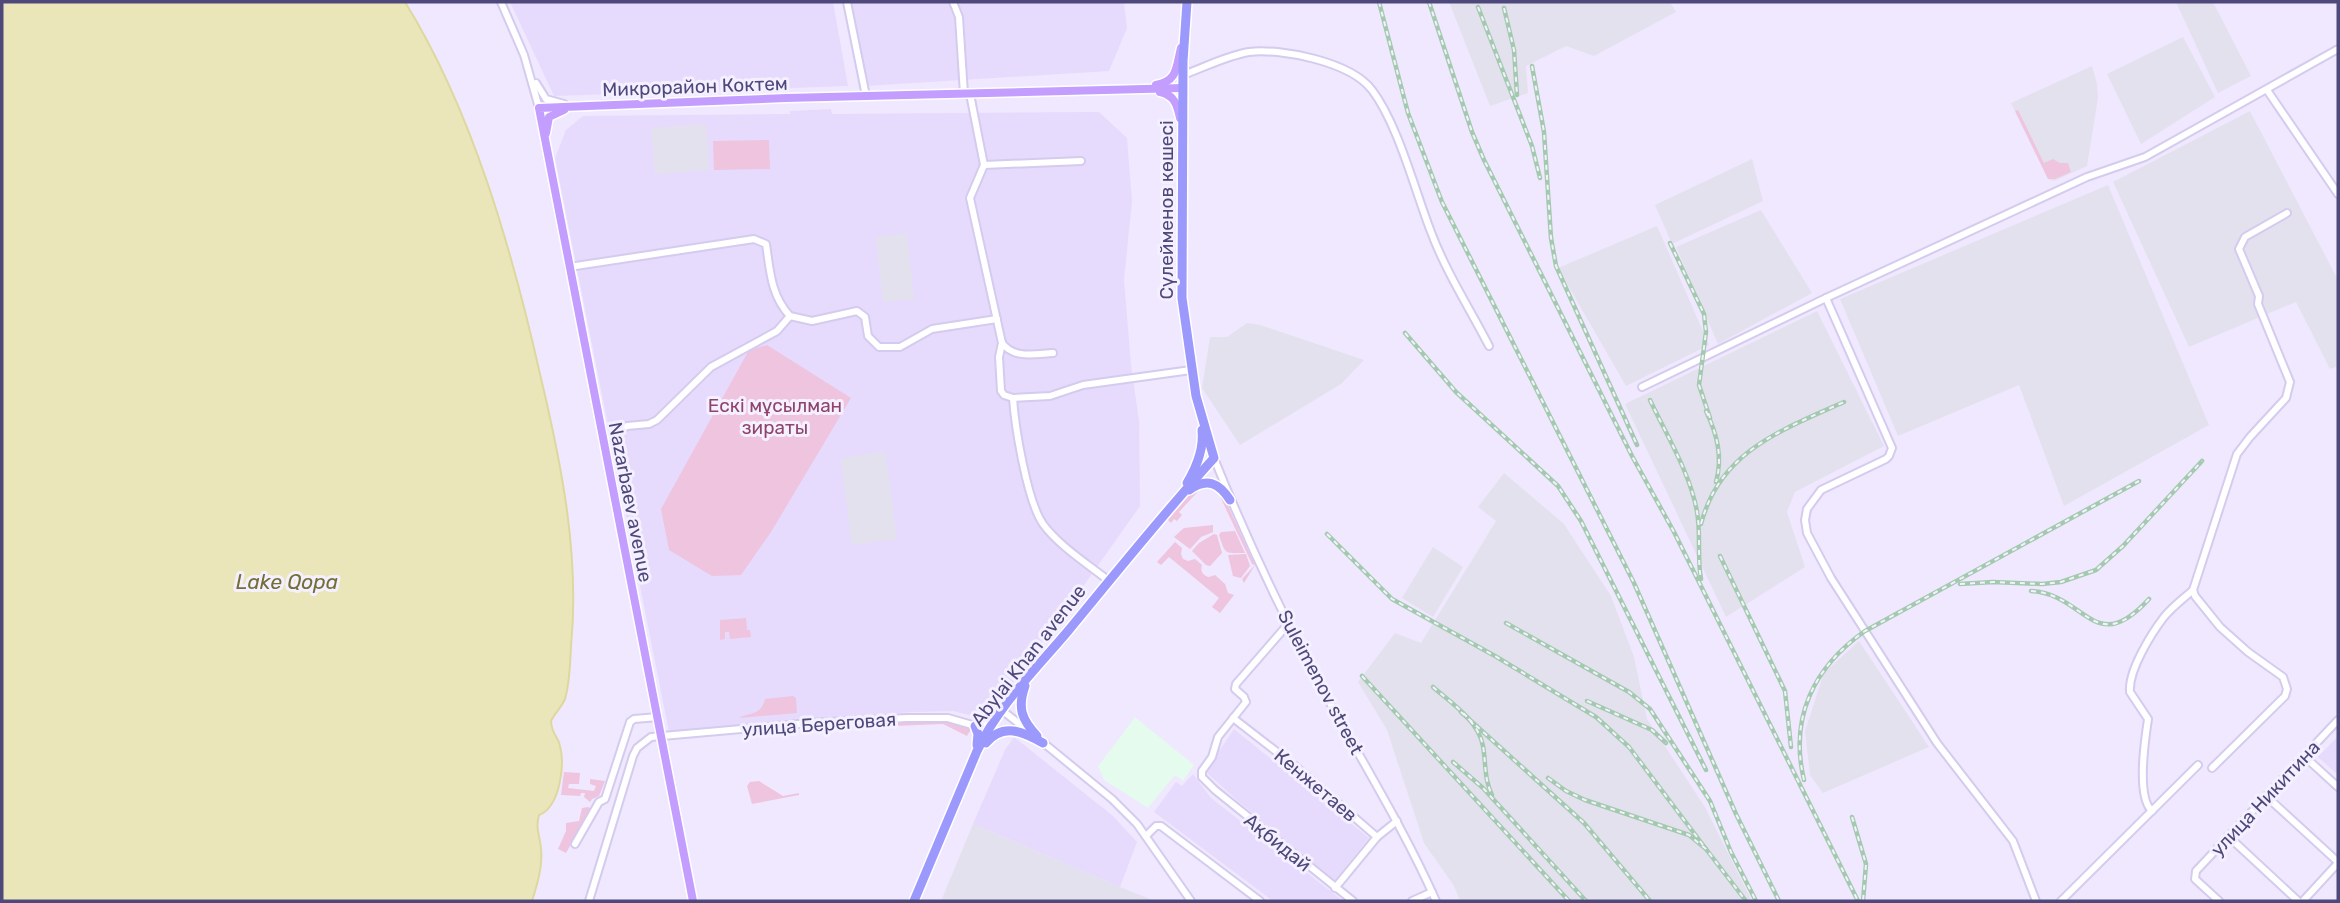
<svg xmlns="http://www.w3.org/2000/svg" width="2340" height="903" font-family="Rubik,sans-serif">
  <style>
    .residential { fill: #e6dbfc }
    .industrial { fill: #e4e1ef }
    .education { fill: #e4fbed }
    .green { fill: #eec4df }
    .water { fill: #eae6b9; stroke: #ddd89f; stroke-width: 2 }
    .lines { fill: none; stroke-linecap: round; stroke-linejoin: round }
    .minor-casing { stroke: #d4cbee; stroke-width: 10 }
    .major-casing { stroke: #fff; stroke-width: 11 }
    .highway-casing { stroke: #fff; stroke-width: 12 }
    .minor { stroke: #fff; stroke-width: 6 }
    .major { stroke: #c49eff; stroke-width: 8 }
    .highway { stroke: #9c99fd; stroke-width: 9 }
    .rail-casing { stroke: #a3caaf; stroke-width: 4.5 }
    .rail { stroke: #f5f0ff; stroke-width: 2; stroke-dasharray: 5; stroke-linecap: butt }
    .labels { text-anchor: middle; stroke-width: 6; stroke-linejoin: round; paint-order: stroke }
    .street-label { font-size: 19px; fill: #4e487b; stroke: #f5f0ff }
    .park-label { font-size: 19px; fill: #8f446c; stroke: #f5f0ff }
    .water-label { font-size: 21px; font-style: italic; fill: #726e35; stroke: #f5f0ff }
  </style>
  <rect width="100%" height="100%" fill="#f0e8fe"/>
  <g class="residential">
    <polygon points="510,2 833,2 848,86 554,96"/>
    <polygon points="851,2 1124,2 1127,28 1109,71 865,86"/>
    <polygon points="831,109 832,114 1099,112 1127,138 1132,201 1124,280 1131,365 1139,421 1140,506 1029,663 985,719 953,711 911,712 669,732 555,158 566,130 583,116 790,114 790,111"/>
    <polygon points="1234,729 1369,838 1335,880 1239,802 1207,773 1215,757"/>
    <polygon points="2338,736 2338,775 2318,757"/>
    <polygon points="1014,737 1113,816 1137,842 1120,887 973,824 1005,750"/>
    <polygon points="1193,774 1211,798 1343,901 1273,901 1154,812 1176,782 1182,786"/>
  </g>
  <g class="industrial">
    <polygon points="1449,2 1670,2 1676,12 1594,56 1566,46 1526,66 1528,93 1490,106"/>
    <polygon points="2176,2 2213,2 2251,76 2218,93"/>
    <polygon points="2183,37 2215,97 2141,144 2107,74"/>
    <polygon points="2092,66 2097,84 2098,98 2087,166 2054,181 2048,179 2011,103"/>
    <polygon points="2250,111 2338,280 2338,366 2330,369 2296,302 2189,347 2113,182"/>
    <polygon points="706,124 709,170 655,174 651,128"/>
    <polygon points="1752,159 1763,201 1672,244 1655,205"/>
    <polygon points="2108,185 2209,425 2064,506 2019,385 1898,436 1840,299"/>
    <polygon points="1761,210 1812,293 1718,344 1676,247"/>
    <polygon points="1657,226 1709,345 1626,386 1558,268"/>
    <polygon points="907,233 914,299 883,302 876,237"/>
    <polygon points="1817,311 1884,446 1795,492 1787,512 1805,567 1726,617 1625,404"/>
    <polygon points="1247,323 1260,325 1364,360 1341,384 1240,445 1202,388 1210,337 1227,337"/>
    <polygon points="885,452 897,539 852,545 841,458"/>
    <polygon points="1504,473 1564,524 1611,596 1634,657 1647,719 1705,807 1752,901 1460,901 1454,886 1424,843 1387,730 1358,682 1395,633 1421,643 1496,521 1478,507"/>
    <polygon points="1433,547 1463,567 1433,617 1402,598"/>
    <polygon points="1859,641 1929,747 1823,793 1810,775 1805,731 1824,673"/>
    <polygon points="973,824 1120,887 1155,901 941,901"/>
  </g>
  <polygon class="education" points="1135,717 1194,765 1183,781 1175,775 1148,808 1104,780 1098,766"/>
  <g class="green">
    <polygon points="2018,110 2044,163 2053,159 2060,163 2068,163 2071,172 2055,179 2048,179 2015,111"/>
    <polygon points="769,140 770,169 714,170 713,141"/>
    <polygon points="767,345 851,398 771,532 741,575 712,576 669,550 661,509 749,350"/>
    <polygon points="1207,483 1217,486 1222,493 1255,565 1244,583 1242,579 1255,565 1252,564 1217,490 1209,487 1202,487 1179,512 1182,515 1177,521 1174,519 1171,523 1168,520 1196,487"/>
    <polygon points="1213,525 1213,532 1201,537 1190,549 1174,537 1184,528"/>
    <path d="M1235 531 1245 553C1225 553 1226 556 1219 535L1221 532Z"/>
    <polygon points="1214,534 1217,535 1222,553 1210,566 1206,565 1192,551 1199,543"/>
    <path d="M1175 542 1182 548 1181 554 1183 559 1188 561 1195 559 1202 565C1200 571 1203 576 1209 577L1215 575 1225 584 1228 593 1234 595 1220 613 1212 607 1219 598 1169 557 1161 565 1157 562Z"/>
    <polygon points="1246,554 1250,566 1241,578 1233,576 1228,555"/>
    <polygon points="746,618 747,630 750,630 751,637 730,639 729,632 725,632 725,639 720,640 720,620"/>
    <path d="M793 696 796 698 797 713 739 718C749 712 761 716 765 699Z"/>
    <polygon points="938,721 953,723 971,729 967,736 943,724 869,727 872,724"/>
    <polygon points="564,772 580,773 579,784 569,784 568,788 594,791 596,786 590,784 590,779 605,781 599,796 592,799 590,802 584,797 585,793 581,793 580,796 561,795"/>
    <polygon points="759,781 783,796 799,793 799,795 752,804 747,786 750,782"/>
    <polygon points="588,807 591,809 566,853 558,849 566,831 566,823 579,821 582,808"/>
  </g>
  <path class="water" d="M2 2H405C472 110 512 250 540 374 561 462 580 555 571 646 570 664 570 682 565 699 561 708 555 713 551 721 552 736 558 735 560 746 565 765 560 807 539 815 535 829 540 835 541 849 543 866 537 885 532 901H2Z"/>
  <g class="lines">
    <g class="minor-casing">
      <g id="minor">
        <polyline points="501,2 524,55 539,108"/>
        <polyline points="847,2 866,96"/>
        <polyline points="953,2 959,17 964,94"/>
        <path d="M1183 75C1205 67 1226 56 1249 52 1282 48 1351 62 1372 90 1398 124 1415 191 1431 232 1446 272 1470 309 1489 346"/>
        <polyline points="536,83 546,99 564,104"/>
        <polyline points="2267,90 2338,194"/>
        <polyline points="970,94 984,165 1081,161"/>
        <path d="M984 165 970 198 1002 343C1014 359 1034 354 1053 353"/>
        <path d="M569 267 754 239 766 244C770 271 771 296 790 316L812 321 857 311 865 317 868 336 879 347H900L932 329 997 319"/>
        <polyline points="1826,298 1892,448 1889,456 1886,459 1821,490 1807,509 1805,520 1807,533 1831,578 1937,743 2013,841 2036,901"/>
        <polyline points="1002,343 999,357 1001,391 1004,395 1013,398"/>
        <polyline points="1642,387 1826,298 2087,177 2145,157 2338,49"/>
        <polyline points="603,441 627,426 649,424 657,420 711,367 777,331 790,316"/>
        <path d="M1214 458C1246 538 1284 618 1325 694 1363 763 1404 829 1436 901"/>
        <path d="M1109 581C1089 565 1058 545 1043 524 1027 501 1015 427 1013 398L1050 396 1083 385 1191 370"/>
        <polyline points="1289,623 1236,684 1235,689 1244,697 1246,702 1218,737 1212,757 1202,771 1202,777 1215,790 1353,901"/>
        <polyline points="1003,711 1032,734"/>
        <polyline points="1233,718 1295,766 1377,837 1397,821"/>
        <polyline points="1040,740 1112,799 1137,824 1191,901"/>
        <polyline points="2304,756 2338,787"/>
        <polyline points="2212,768 2285,696 2287,689 2283,677 2248,652 2220,627 2195,596 2193,590 2237,454 2250,437 2286,398 2290,382 2258,304 2259,296 2239,249 2245,237 2287,213"/>
        <polyline points="2266,796 2338,862"/>
        <path d="M2152 811C2136 797 2145 739 2148 719L2130 692C2128 671 2151 634 2164 617 2172 607 2183 599 2193 590"/>
        <polyline points="1147,835 1156,826 1161,826 1260,901"/>
        <polyline points="2228,836 2298,901"/>
        <polyline points="575,844 599,802 605,799 630,722 634,719 658,717"/>
        <polyline points="1335,888 1377,837"/>
        <polyline points="589,901 633,756 637,748 651,737 810,723 907,718 948,718 979,727 992,723"/>
        <polyline points="1412,901 1432,892"/>
        <polyline points="2061,901 2198,765"/>
        <polyline points="2219,901 2195,879 2196,871 2338,720"/>
        <polyline points="2303,901 2338,863"/>
      </g>
    </g>
    <g class="major-casing">
      <g id="major">
        <path d="M1156 85C1178 81 1176 67 1181 48"/>
        <path d="M1160 92C1174 95 1177 104 1180 118"/>
        <polyline points="546,133 549,117 564,110"/>
        <polyline points="693,901 539,108 786,98 1183,88"/>
      </g>
    </g>
    <g class="highway-casing">
      <g id="highway">
        <path d="M1187 483C1196 468 1204 448 1202 430"/>
        <path d="M1189 490C1207 477 1219 483 1230 500"/>
        <path d="M1025 686C1017 708 1022 720 1037 736"/>
        <polyline points="975,726 978,734 977,745"/>
        <path d="M986 743C1003 722 1023 732 1043 743"/>
        <path d="M914 901 977 751C998 706 1036 669 1068 631 1116 573 1163 514 1214 458L1196 396 1182 298 1183 61 1187 2"/>
      </g>
    </g>
    <use href="#minor" class="minor"/>
    <use href="#major" class="major"/>
    <use href="#highway" class="highway"/>
    <g class="rail-casing">
      <g id="rail">
        <polyline points="1379,2 1408,113 1442,202 1634,583 1736,814 1779,901"/>
        <polyline points="1429,2 1472,132 1484,160 1632,456 1674,532 1858,901"/>
        <polyline points="1478,7 1532,146 1540,178"/>
        <polyline points="1504,8 1514,50 1517,95"/>
        <polyline points="1532,66 1544,132 1551,238 1556,266 1637,445"/>
        <polyline points="1670,243 1704,314 1706,332 1699,385 1710,418"/>
        <polyline points="1405,333 1456,392 1558,486 1581,521 1706,770"/>
        <path d="M1650 400C1666 434 1691 475 1697 512 1701 534 1697 557 1701 579"/>
        <path d="M1706 411C1717 434 1723 457 1716 482"/>
        <path d="M1701 524C1720 451 1782 430 1844 402"/>
        <polyline points="1327,534 1392,599 1495,656 1596,717 1629,747 1706,849"/>
        <polyline points="1720,556 1785,691 1791,747"/>
        <polyline points="1960,584 1993,582 2042,584 2061,582 2096,570 2123,546 2202,461"/>
        <path d="M2031 591C2086 594 2094 659 2149 599"/>
        <polyline points="1506,623 1629,692 1650,709 1710,801 1731,852 1756,901"/>
        <polyline points="1362,676 1569,901"/>
        <path d="M1433 687C1451 703 1478 720 1483 746 1486 763 1484 779 1492 795"/>
        <polyline points="1587,701 1652,730 1666,743"/>
        <polyline points="1461,712 1584,823 1650,901"/>
        <polyline points="1453,762 1483,788 1586,901"/>
        <polyline points="1548,778 1566,791 1585,800 1689,835 1706,849 1746,901"/>
        <path d="M1804 780C1789 717 1814 667 1865 631L2139 481"/>
        <polyline points="1852,817 1866,864 1863,901"/>
      </g>
    </g>
    <use href="#rail" class="rail"/>
  </g>
  <g class="labels">
    <g class="street-label">
      <text transform="translate(695 86) rotate(-2)" y="7">Микрорайон Коктем</text>
      <text transform="translate(1166 210) rotate(-90)" y="7">Сүлейменов көшесі</text>
      <text transform="translate(631 502) rotate(79)" y="7">Nazarbaev avenue</text>
      <text transform="translate(1028 655) rotate(-52)" y="7">Abylai Khan avenue</text>
      <text transform="translate(1321 682) rotate(62)" y="7">Suleimenov street</text>
      <text transform="translate(819 724) rotate(-4)" y="7">улица Береговая</text>
      <text transform="translate(1316 785) rotate(40)" y="7">Кенжетаев</text>
      <text transform="translate(2265 798) rotate(-47)" y="7">улица Никитина</text>
      <text transform="translate(1278 842) rotate(39)" y="7">Ақбидай</text>
    </g>
    <g class="park-label">
      <text x="775" y="412">Ескі мұсылман<tspan x="775" dy="22">зираты</tspan></text>
    </g>
    <g class="water-label">
      <text x="287" y="589">Lake Qopa</text>
    </g>
  </g>
  <rect width="2340" height="903" fill="none" stroke="#4e487b" stroke-width="7"/>
</svg>
